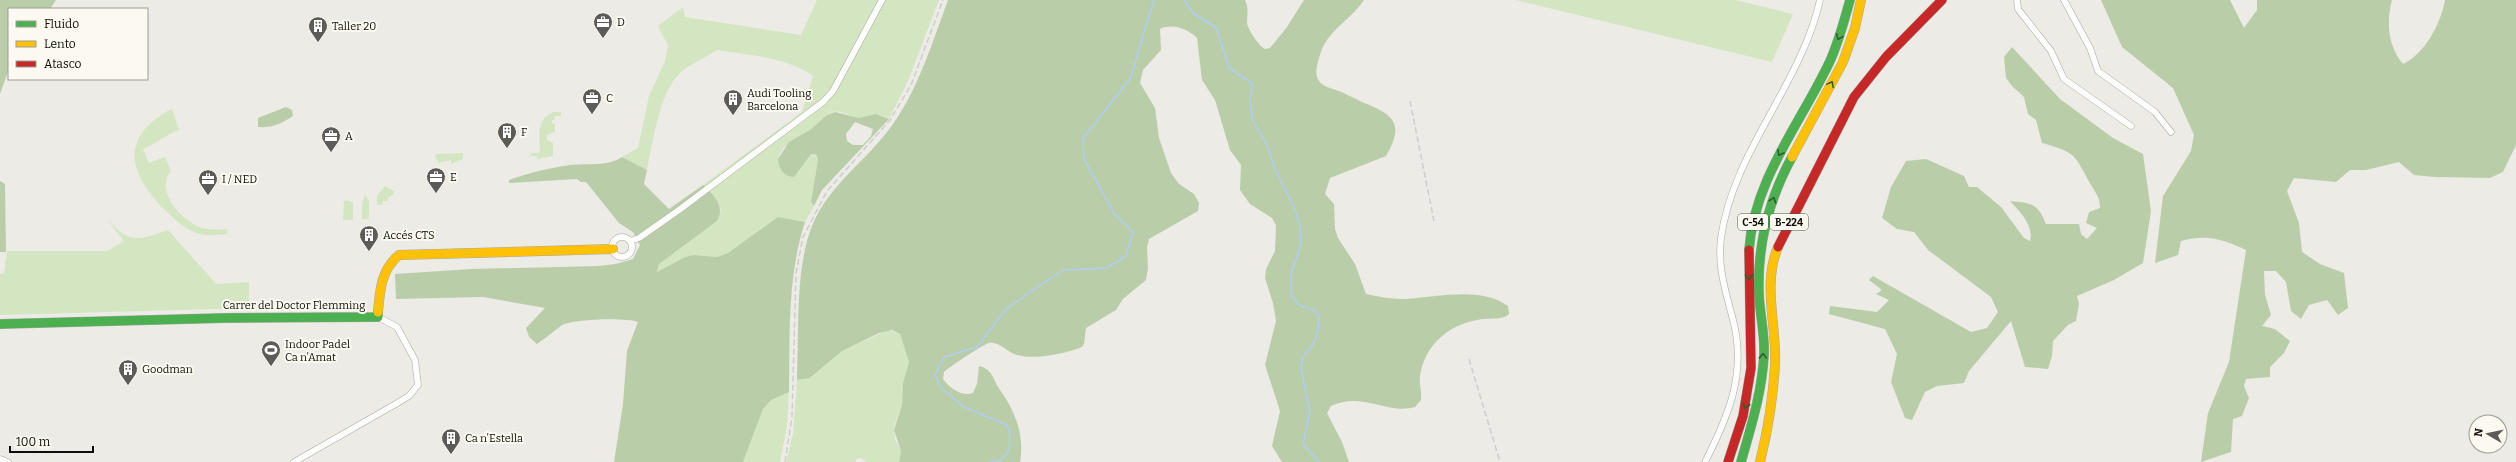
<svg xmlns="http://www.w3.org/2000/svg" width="2516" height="462" font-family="Bitter,serif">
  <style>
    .green { fill: #d3e6c1 }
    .forest { fill: #bacda9; fill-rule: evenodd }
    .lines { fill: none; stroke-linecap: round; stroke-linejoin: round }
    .stream { stroke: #b0cef5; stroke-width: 1.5 }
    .street-casing { stroke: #a8a7a3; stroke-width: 7 }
    .fast-casing { stroke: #a8a7a3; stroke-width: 10 }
    .slow-casing { stroke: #a8a7a3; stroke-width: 10 }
    .jam-casing { stroke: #a8a7a3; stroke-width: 10 }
    .street { stroke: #fcfcfb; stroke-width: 6 }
    .fast { stroke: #4caf50; stroke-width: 9 }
    .slow { stroke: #ffc107; stroke-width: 9 }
    .jam { stroke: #c62828; stroke-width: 9 }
    .rail { stroke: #cececc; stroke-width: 1.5; stroke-dasharray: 6 3; stroke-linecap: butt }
    .oneway { stroke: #2d5e2d }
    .labels { text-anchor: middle; stroke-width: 4; stroke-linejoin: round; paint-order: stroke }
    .shield { fill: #fcfaf0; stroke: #55544f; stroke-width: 1 }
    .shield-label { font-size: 10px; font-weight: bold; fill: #0e0d0a }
    .poi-label { font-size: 11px; fill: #0e0d0a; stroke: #fcfaf0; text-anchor: start }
    .street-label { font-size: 11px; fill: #0e0d0a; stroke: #fcfaf0 }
  </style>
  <rect width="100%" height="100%" fill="#ecebe6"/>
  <g class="green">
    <path d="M817 0H939L908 81 889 119C877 111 871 118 859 118 850 118 843 109 833 112 825 115 820 123 813 128 801 139 778 143 778 163 781 171 785 177 794 176L811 154 818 158 811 202 814 206 805 222 778 217 728 253 717 257 694 255 685 257 657 272 659 264 717 221 721 209 718 201 703 185 802 112 813 76C786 57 749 55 717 50 706 58 691 63 681 72 659 92 653 142 647 170L622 157 638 148 649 96 665 61 668 45 658 26 683 7 685 17 801 35Z"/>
    <polygon points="1516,0 1735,0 1793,14 1772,62"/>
    <path d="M172 109 179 130C165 135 157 143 143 149L149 163 165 157 171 171C154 191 182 221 202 228 210 230 219 230 227 229V234C217 235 204 237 194 232 182 227 172 217 163 208 139 183 119 150 152 122 158 117 165 112 172 109Z"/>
    <path d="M553 112H561V116H555L554 120H552V123L555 124V132L547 135V140L553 143V156L537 159V156H531V153H540C540 134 535 122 553 112Z"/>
    <polygon points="463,153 463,159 451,164 451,160 438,163 438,160 436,159 435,154"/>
    <polygon points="385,186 394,191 394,194 388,198 388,201 383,201 382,205 377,205 377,196"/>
    <polygon points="365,195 369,201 369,219 362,219 362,203"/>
    <polygon points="346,200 353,202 353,220 343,220 344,202"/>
    <path d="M106 218C129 244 137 241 168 230L216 284 249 282V308L0 315V274L4 273 7 251H107L124 241Z"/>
    <polygon points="888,330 900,334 909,362 903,383 902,405 894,426 895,439 901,451 899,462 866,462 861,458 856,459 856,462 786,462 793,434 797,380 811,378 842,351"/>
    <polygon points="789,392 787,426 780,462 743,462 763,409 771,400"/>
  </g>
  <g class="forest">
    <polygon points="0,0 56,0 50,9 9,9 9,69 0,94"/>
    <path d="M948 0H1245C1249 8 1247 14 1247 23 1248 30 1259 46 1265 49L1270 48 1287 27 1304 0H1364C1350 21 1327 30 1320 55 1318 62 1315 69 1317 77 1320 86 1328 87 1336 90 1345 93 1353 98 1362 102 1392 114 1406 122 1386 156L1330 178 1325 194 1334 204 1335 229 1338 238 1355 264 1366 294C1379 297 1392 299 1406 299 1436 297 1481 286 1508 306L1509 314C1503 320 1491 318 1483 319 1451 323 1425 343 1420 376 1419 384 1422 392 1421 400L1415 407C1387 415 1362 391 1331 406L1327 413 1342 442 1349 462H1282L1272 446 1280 411 1265 365 1276 321 1273 303 1265 278 1266 269 1275 251 1276 225 1272 218 1250 204 1240 190 1241 165 1230 150 1215 100 1202 80 1197 38C1188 29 1172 23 1160 29L1161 50 1143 70 1140 83 1155 108 1159 138 1171 173 1179 184 1194 194 1199 203 1198 211 1149 239 1147 247 1148 268 1146 280 1123 299 1116 310 1086 328 1084 344 1082 347C1064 354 1035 360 1017 355 1007 352 999 341 989 343 982 345 951 366 944 372L943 379C949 388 962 397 973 393L977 384 979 366C993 369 993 380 1000 390 1015 410 1025 437 1020 462H899L901 451 894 430 902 405 903 383 909 362 900 334 892 330 879 333 842 351 810 378 797 380C799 334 795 268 812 226 829 184 868 160 893 124 919 87 932 43 948 0Z"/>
    <path d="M2101 0H2230L2244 28 2257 10V0H2392C2386 21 2388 47 2403 64 2425 54 2441 23 2445 0H2516V145L2503 172 2490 178 2435 177 2414 175 2399 162 2366 170H2350L2336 182 2294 178 2287 191 2299 223 2302 252 2320 264 2344 273 2348 308 2338 315 2327 300 2309 305 2301 319 2291 311 2286 282 2276 271H2264L2265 295 2271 315 2262 326 2275 329 2290 341 2284 353 2270 367V377L2246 379 2244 386 2249 398 2242 416 2233 419 2231 452 2201 462 2208 413 2229 362 2246 250C2222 239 2207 234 2181 241L2178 255 2155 263 2163 196 2191 151 2194 135 2173 88 2122 47Z"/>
    <path d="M2012 47 2060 99 2113 138 2143 154 2151 211 2143 263 2114 280 2077 296 2079 304 2076 321 2068 325 2053 341 2052 356 2048 369 2025 367 2011 321 1969 371 1964 383 1937 386 1925 392 1912 420 1905 418 1891 382 1897 354 1885 329 1829 314 1830 306 1877 312 1889 300 1876 294 1882 290 1869 280 1873 276 1971 332 1987 328 1998 312 1991 297 1928 250 1914 232 1897 229 1882 218 1891 187 1906 161 1926 159 1964 176 1969 187H1977L2001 207 2024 238 2030 241C2034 225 2020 212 2010 201 2031 203 2038 203 2046 224H2079L2081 234 2087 239 2097 228 2086 223 2089 212 2100 208C2100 197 2096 194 2091 185 2074 155 2078 153 2042 143L2036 120 2028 114 2024 97 2012 86 2006 78 2004 57Z"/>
    <path d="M286 107 292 110 293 116C281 124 272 128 258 127V118Z"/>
    <path d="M835 112 859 118 876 114 889 119 822 190 814 206 811 202 818 159 816 155 811 154 794 177C784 177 778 168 778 159L789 142 810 130 827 115ZM855 122 873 129 871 136 863 145H853L847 141 846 134Z"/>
    <path d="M622 157 647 170 644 184 669 209 703 185C713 195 726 205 717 221L659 264 657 272 685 257 694 255 717 257 728 253 778 217 805 222C787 277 790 335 789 392L771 400 763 409 743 462H614L623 404 627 351 638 322C627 317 572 319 562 325 554 331 546 338 537 344L529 337 526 328 545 308 483 297 396 299 395 274 471 269 598 266 616 264 633 259 640 245 633 232 619 223 586 182H581L577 179 509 183V180C528 173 549 168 570 165 587 163 607 167 622 157Z"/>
    <polygon points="0,181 5,184 6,252 0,252"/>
  </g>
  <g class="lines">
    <g class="stream">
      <polyline points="1184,0 1193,13 1216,28 1229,68 1252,83 1250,102 1253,121 1268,147 1274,167 1294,207 1300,226 1301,244 1291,274 1291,296 1299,305 1315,311 1319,317 1318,330 1314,343 1303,357 1301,368 1310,412 1303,444 1319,462"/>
      <path d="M989 462C993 461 998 461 1001 459 1012 453 1011 434 1007 425L964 407 940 387 935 375 944 357 977 347 1006 309 1063 270 1107 268 1126 256 1133 232 1115 215 1084 159 1083 138 1130 79 1154 0"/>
    </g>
    <g class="street-casing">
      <g id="street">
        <polyline points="2017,0 2018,9 2051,51 2064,79 2131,126"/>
        <polyline points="2064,0 2090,48 2098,71 2155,112 2171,132"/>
        <circle cx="622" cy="247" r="10"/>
        <polyline points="630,241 639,238 679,210 823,102 833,91 882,0"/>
        <polyline points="0,459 8,462"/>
        <polyline points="294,462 394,405 409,396 418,385 415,360 397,327 378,317"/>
        <path d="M1705 462C1728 417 1746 375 1734 324 1727 295 1717 269 1721 238 1733 151 1801 85 1820 0"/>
      </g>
    </g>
    <g class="fast-casing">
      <g id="fast">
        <path d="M1749 250C1754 179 1801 123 1830 61 1839 41 1844 21 1850 0"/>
        <polyline points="0,324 225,318 378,317 378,312"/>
        <path d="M1741 462C1751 427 1762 392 1764 355 1765 335 1760 315 1759 295 1757 247 1769 199 1792 157"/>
      </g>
    </g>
    <g class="slow-casing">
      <g id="slow">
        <polyline points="1792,157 1843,62 1855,28 1861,0"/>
        <path d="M378 312C380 290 381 270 399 255L613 249"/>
        <path d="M1760 462C1768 430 1773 398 1775 365 1777 325 1762 285 1778 247"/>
      </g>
    </g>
    <g class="jam-casing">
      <g id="jam">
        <polyline points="1778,247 1854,97 1886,57 1942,0"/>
        <polyline points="1728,462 1743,416 1751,368 1749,250"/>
      </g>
    </g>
    <use href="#street" class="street"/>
    <use href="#fast" class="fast"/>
    <use href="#slow" class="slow"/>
    <use href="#jam" class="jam"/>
    <g class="rail">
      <polyline points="1410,101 1434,221"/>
      <polyline points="1469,359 1500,462"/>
      <polyline points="785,462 792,417 796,273 803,237 827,191 890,120 911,85 943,0"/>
    </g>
  </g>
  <defs><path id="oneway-chevron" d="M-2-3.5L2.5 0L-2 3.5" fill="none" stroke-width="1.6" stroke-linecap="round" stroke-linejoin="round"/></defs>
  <g class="oneway">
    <use href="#oneway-chevron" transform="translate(1839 37) rotate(112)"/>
    <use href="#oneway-chevron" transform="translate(1831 84) rotate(-62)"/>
    <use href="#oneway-chevron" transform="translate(1780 153) rotate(119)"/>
    <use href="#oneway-chevron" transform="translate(1773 200) rotate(-72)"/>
    <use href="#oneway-chevron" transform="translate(1749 277) rotate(89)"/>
    <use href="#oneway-chevron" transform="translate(1763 356) rotate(-88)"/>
    <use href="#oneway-chevron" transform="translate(1746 406) rotate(100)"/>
  </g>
  <defs>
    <g id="office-pin" transform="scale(1)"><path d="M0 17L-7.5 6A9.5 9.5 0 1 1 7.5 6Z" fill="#5c5b57" stroke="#fcfaf0"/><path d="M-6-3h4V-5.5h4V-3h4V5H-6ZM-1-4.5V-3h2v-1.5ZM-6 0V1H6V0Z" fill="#fff"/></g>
    <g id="building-pin" transform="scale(1)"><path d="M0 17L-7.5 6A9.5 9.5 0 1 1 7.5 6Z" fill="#5c5b57" stroke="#fcfaf0"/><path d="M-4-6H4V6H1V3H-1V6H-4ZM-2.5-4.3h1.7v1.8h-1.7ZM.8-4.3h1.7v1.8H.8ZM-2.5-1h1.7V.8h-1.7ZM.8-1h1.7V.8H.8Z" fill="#fff"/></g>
    <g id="stadium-pin" transform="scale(1)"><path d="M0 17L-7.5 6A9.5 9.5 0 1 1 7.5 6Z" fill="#5c5b57" stroke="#fcfaf0"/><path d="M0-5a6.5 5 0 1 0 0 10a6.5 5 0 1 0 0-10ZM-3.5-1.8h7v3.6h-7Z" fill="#fff"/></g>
  </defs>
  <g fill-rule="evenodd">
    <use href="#office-pin" x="603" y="22"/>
    <use href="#building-pin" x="318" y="26"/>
    <use href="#office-pin" x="592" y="98"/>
    <use href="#building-pin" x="733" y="99"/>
    <use href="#building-pin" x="507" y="132"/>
    <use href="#office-pin" x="331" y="136"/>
    <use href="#office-pin" x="436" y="177"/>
    <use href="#office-pin" x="208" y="179"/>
    <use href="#building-pin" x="369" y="235"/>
    <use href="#stadium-pin" x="271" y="350"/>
    <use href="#building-pin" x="128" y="369"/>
    <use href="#building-pin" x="451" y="438"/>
  </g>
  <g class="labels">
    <g class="shield">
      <rect x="1738" y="214" width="30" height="16" rx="3"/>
      <rect x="1770" y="214" width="38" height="16" rx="3"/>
    </g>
    <g class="shield-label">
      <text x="1753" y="226">C-54</text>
      <text x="1789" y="226">B-224</text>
    </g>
    <g class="poi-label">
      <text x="617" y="26">D</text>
      <text x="332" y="30">Taller 20</text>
      <text x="747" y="97">Audi Tooling<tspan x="747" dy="13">Barcelona</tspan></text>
      <text x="606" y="102">C</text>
      <text x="521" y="136">F</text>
      <text x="345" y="140">A</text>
      <text x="450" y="181">E</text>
      <text x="222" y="183">I / NED</text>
      <text x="383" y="239">Accés CTS</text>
      <text x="285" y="348">Indoor Padel<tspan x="285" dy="13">Ca n'Amat</tspan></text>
      <text x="142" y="373">Goodman</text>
      <text x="465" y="442">Ca n'Estella</text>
    </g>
    <g class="street-label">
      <text x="294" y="309">Carrer del Doctor Flemming</text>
    </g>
  </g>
  <rect x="8" y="8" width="140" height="72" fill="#fcfaf0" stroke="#9d9b94"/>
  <rect x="16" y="21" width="20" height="6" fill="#4caf50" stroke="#9d9b94"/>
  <text x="44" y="28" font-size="12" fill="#0e0d0a">Fluido</text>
  <rect x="16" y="41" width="20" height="6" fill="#ffc107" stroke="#9d9b94"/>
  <text x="44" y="48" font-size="12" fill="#0e0d0a">Lento</text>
  <rect x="16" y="61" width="20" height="6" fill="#c62828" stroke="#9d9b94"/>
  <text x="44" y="68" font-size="12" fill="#0e0d0a">Atasco</text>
  <g transform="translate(2488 434) rotate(279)"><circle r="19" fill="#fcfaf0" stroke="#9d9b94"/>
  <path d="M0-3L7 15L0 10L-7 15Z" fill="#5c5b57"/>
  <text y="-6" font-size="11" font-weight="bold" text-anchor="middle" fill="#0e0d0a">N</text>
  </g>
  <path d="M10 446v6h83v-6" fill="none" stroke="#0e0d0a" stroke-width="2"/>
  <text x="16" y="446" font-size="12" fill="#0e0d0a" stroke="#fcfaf0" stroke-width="3" paint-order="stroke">100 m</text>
</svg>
